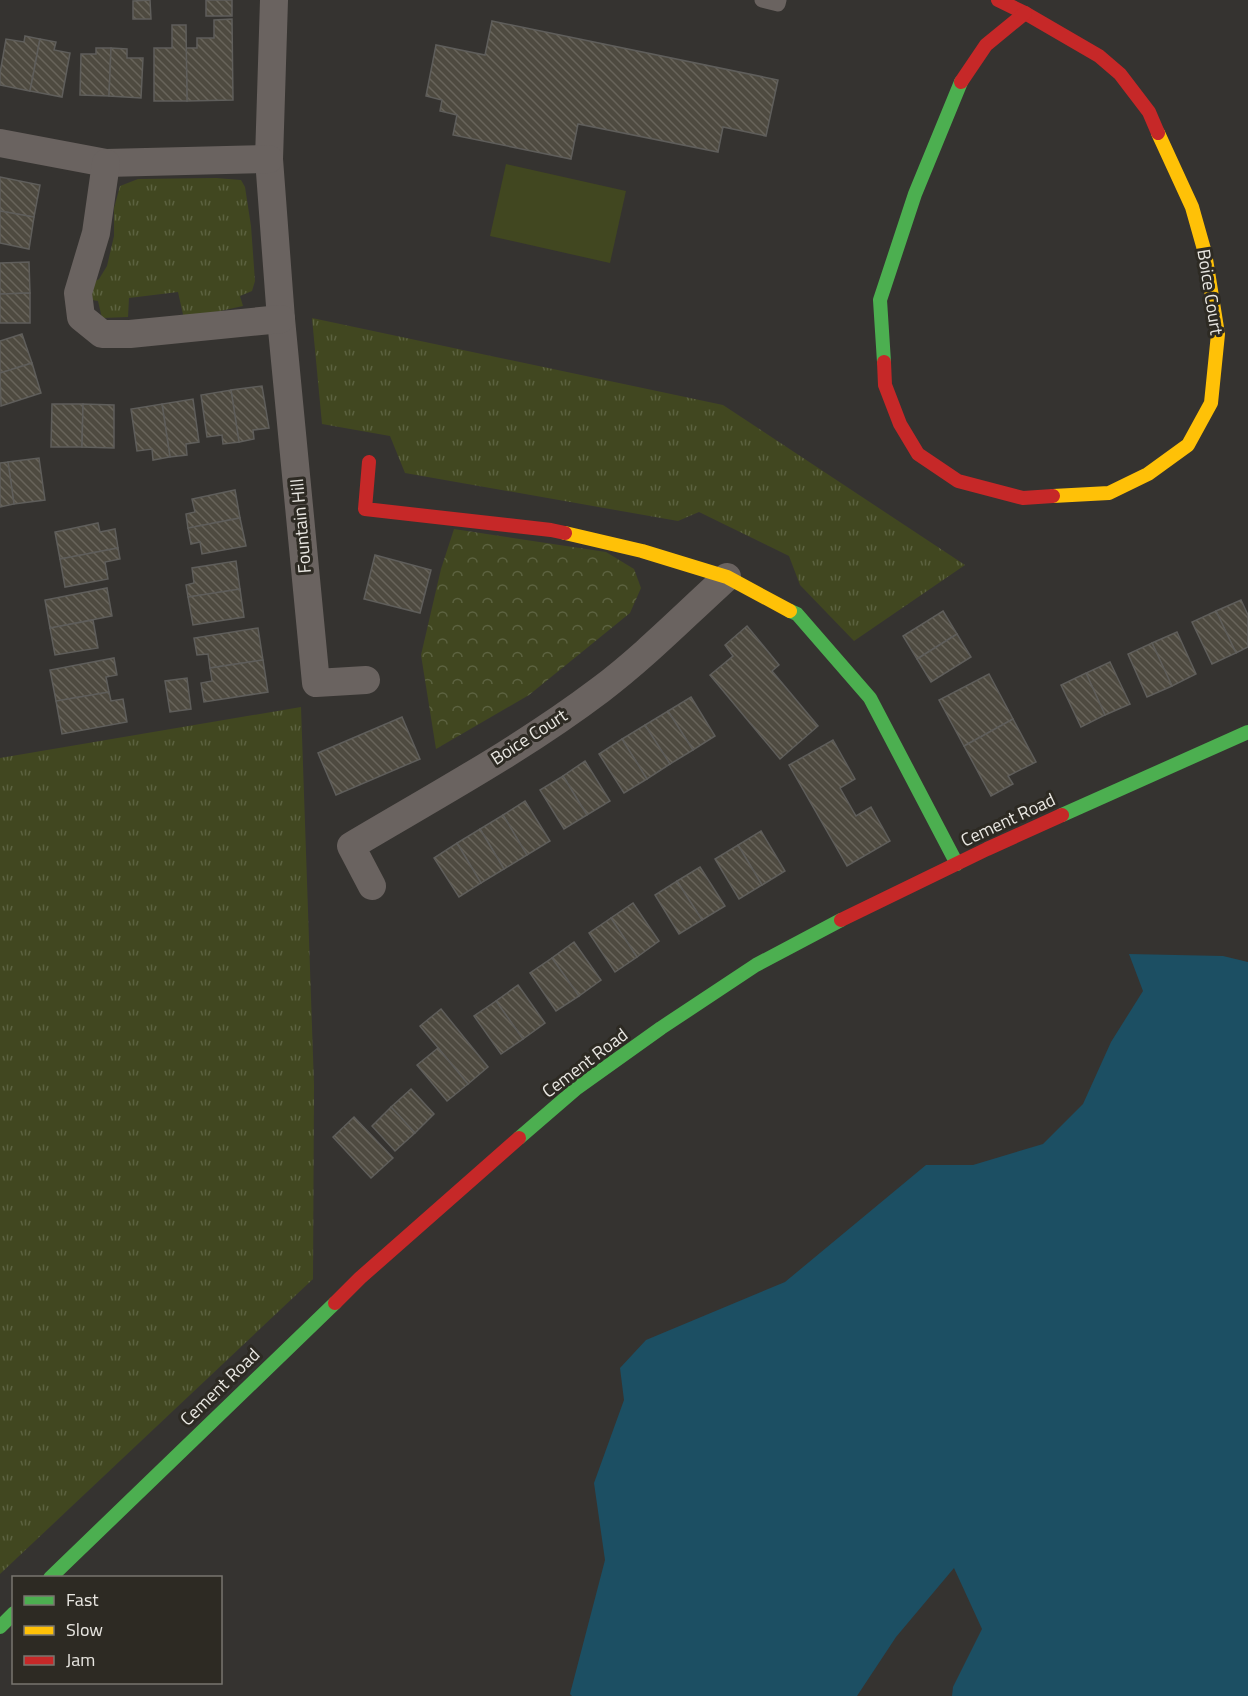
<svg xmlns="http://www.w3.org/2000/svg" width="1248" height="1696" font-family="'Titillium Web',sans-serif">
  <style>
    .grass { fill: url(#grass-tufts) }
    .park { fill: url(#park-crowns) }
    .garden { fill: #414720 }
    .water { fill: #1c4f63 }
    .building { fill: url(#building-back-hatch); stroke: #5f5e5b; stroke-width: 1.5 }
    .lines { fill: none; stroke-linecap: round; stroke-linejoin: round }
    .lane { stroke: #6a6360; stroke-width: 15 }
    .street { stroke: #6a6360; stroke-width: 28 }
    .fast { stroke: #4caf50; stroke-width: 14 }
    .slow { stroke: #ffc107; stroke-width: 14 }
    .jam { stroke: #c62828; stroke-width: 14 }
    .labels { text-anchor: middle; stroke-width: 6; stroke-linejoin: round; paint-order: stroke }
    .street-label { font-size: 18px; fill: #e9e7e2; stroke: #2d2a23 }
  </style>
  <defs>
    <pattern id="grass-tufts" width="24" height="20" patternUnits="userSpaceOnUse" patternTransform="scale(1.5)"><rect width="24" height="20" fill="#414720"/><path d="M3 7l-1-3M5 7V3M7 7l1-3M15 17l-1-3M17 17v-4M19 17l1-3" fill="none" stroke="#5c6240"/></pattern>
    <pattern id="park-crowns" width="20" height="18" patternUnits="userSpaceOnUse" patternTransform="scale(1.5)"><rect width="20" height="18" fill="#414720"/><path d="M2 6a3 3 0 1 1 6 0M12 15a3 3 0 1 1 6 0" fill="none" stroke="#5c6240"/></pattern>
    <pattern id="building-back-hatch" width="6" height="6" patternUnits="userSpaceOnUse" patternTransform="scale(1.5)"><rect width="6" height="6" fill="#4e4a40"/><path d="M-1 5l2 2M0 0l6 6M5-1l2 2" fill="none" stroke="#68645b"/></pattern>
  </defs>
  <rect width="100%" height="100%" fill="#353330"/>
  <g class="grass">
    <polygon points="216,178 241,180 245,187 251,226 255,281 252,291 240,296 243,306 184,319 178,292 129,298 128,317 102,318 98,301 92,300 89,285 99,279 107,266 114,236 114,208 120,186 138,179"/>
    <polygon points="312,318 723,405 965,565 854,641 800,585 789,556 699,512 678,521 405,473 390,436 322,424"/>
    <polygon points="301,707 314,1085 313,1279 0,1574 0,758"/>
  </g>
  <polygon class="park" points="454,529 606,552 634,569 641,588 630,613 529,695 436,749 421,655 441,569"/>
  <polygon class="garden" points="506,164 626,191 610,263 490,236"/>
  <polygon class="water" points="1129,954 1223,956 1248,962 1248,1696 952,1696 953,1687 982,1629 954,1568 896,1637 857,1696 572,1696 570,1694 605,1560 594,1483 624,1400 620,1368 646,1340 785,1282 926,1165 973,1165 1043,1144 1083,1104 1111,1042 1143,991"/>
  <g class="building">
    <polygon points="150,0 151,19 133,19 133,1"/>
    <rect x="206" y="0" width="26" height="16"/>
    <polygon points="232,19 233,100 187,101 186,48 197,48 197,38 214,38 214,20"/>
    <polygon points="492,21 778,80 766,136 723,127 718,152 578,124 571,159 453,135 457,115 440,111 442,100 426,96 436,45 485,55"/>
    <polygon points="172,25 186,25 187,101 154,101 154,48 172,48"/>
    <polygon points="25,36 40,39 30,91 0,85 0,73 6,39 24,42"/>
    <polygon points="40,39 56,42 54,50 70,53 62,97 30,91"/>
    <polygon points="96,48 111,48 109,96 80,95 81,54 96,54"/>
    <polygon points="111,48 127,49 127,58 143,58 141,98 109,96"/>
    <polygon points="0,177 40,185 34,217 0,211"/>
    <polygon points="0,211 34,217 29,249 0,243"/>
    <polygon points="29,262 30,293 0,294 0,263"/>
    <polygon points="30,293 30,323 0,323 0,294"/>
    <polygon points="22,334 32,363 0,373 0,341"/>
    <polygon points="32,363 41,393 1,406 0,373"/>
    <polygon points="262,386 269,428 253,430 254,439 239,442 231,390"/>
    <polygon points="231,390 239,442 223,444 222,435 207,437 201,395"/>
    <polygon points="193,399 199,442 186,444 187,455 170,457 162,404"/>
    <polygon points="52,404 83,404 82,447 51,447"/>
    <polygon points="83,404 114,405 114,448 82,447"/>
    <polygon points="162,404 170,457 153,460 152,449 137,451 131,409"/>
    <polygon points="39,458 45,500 14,504 8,462"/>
    <polygon points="8,462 14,504 0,507 0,463"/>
    <polygon points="235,490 240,518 188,528 186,514 195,512 192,499"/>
    <polygon points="240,518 246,546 202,554 200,542 191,544 188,528"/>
    <polygon points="98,523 100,532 115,529 118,548 60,559 55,532"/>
    <polygon points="118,548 120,559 105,562 108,579 65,587 60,559"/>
    <polygon points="375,555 431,570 420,613 364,599"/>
    <polygon points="236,561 240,589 188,597 186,585 194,583 192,568"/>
    <polygon points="107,588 112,616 50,628 45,600"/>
    <polygon points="240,589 244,617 193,625 188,597"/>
    <polygon points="1241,600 1248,615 1248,647 1236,653 1216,611"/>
    <polygon points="943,611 957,634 917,659 903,636"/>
    <polygon points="1216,611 1236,653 1212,664 1192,622"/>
    <polygon points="93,620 98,648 55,655 50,628"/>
    <polygon points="747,626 779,665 772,671 818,726 780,759 710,675 733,656 725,645"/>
    <polygon points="258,628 263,660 210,668 208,654 197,655 194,638"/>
    <polygon points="1177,632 1196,674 1172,686 1152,643"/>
    <polygon points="957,634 971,657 931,682 917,659"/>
    <polygon points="1152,643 1172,686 1147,697 1128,654"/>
    <polygon points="114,658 117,675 106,677 109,692 56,701 50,670"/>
    <polygon points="263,660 268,692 204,702 201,683 212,681 210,668"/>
    <polygon points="1110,662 1130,704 1105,715 1086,673"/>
    <polygon points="1086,673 1105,715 1081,727 1061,685"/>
    <polygon points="989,674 1013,719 964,746 939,700"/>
    <polygon points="187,678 191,709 170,712 165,681"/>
    <polygon points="109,692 111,701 123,699 127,722 62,734 56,701"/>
    <polygon points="691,697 715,736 693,750 668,711"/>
    <polygon points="668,711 693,750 670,764 645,725"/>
    <polygon points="402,717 420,759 336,795 318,753"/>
    <polygon points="1013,719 1036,762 1008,776 1013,784 991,796 964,746"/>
    <polygon points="645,725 670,764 647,779 622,739"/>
    <polygon points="622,739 647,779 624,793 599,754"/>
    <polygon points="833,740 855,779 840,788 856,816 871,807 890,841 847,866 789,765"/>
    <polygon points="585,761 610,801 587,815 563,776"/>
    <polygon points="563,776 587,815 564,829 540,790"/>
    <polygon points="525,801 550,841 527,855 503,815"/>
    <polygon points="503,815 527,855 504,869 480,829"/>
    <polygon points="480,829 504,869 481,883 457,843"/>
    <polygon points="761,831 785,871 762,885 738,845"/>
    <polygon points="457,843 481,883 459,897 434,858"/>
    <polygon points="738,845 762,885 739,899 715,859"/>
    <polygon points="700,867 725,906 702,920 677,881"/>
    <polygon points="677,881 702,920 679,934 655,895"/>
    <polygon points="633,903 659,941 637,957 611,918"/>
    <polygon points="611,918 637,957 615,972 589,933"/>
    <polygon points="574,942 601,980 579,996 552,958"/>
    <polygon points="552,958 579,996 556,1011 530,973"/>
    <polygon points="518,985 545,1023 523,1039 496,1001"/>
    <polygon points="496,1001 523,1039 501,1054 474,1016"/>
    <polygon points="441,1009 488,1067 468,1084 420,1026"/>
    <polygon points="438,1048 468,1084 447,1101 417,1065"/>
    <polygon points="411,1089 434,1114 415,1133 391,1107"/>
    <polygon points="391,1107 415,1133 395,1151 372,1126"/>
    <polygon points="354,1117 393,1158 371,1178 333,1137"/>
  </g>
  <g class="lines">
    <polyline class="lane" points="762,0 778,4 779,0"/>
    <g class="street">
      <polyline points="274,0 269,159 281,319 316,683 366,680"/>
      <polyline points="0,143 106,163 269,159"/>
      <polyline points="106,163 96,233 78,293 81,317 102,334 130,334 281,319"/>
      <path d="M372 886 351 846C435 796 522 749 600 690 645 656 685 615 727 577"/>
    </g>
    <g class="fast">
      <polyline points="884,362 880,300 915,194 961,82"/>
      <polyline points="790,611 797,614 870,698 957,864"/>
      <polyline points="1062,815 1248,732"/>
      <polyline points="519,1138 577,1088 661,1028 756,965 841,920"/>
      <polyline points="50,1578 335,1303"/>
      <polyline points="0,1627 14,1613"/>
    </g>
    <g class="slow">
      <polyline points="1053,496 1109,493 1148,474 1188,445 1211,403 1218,334 1205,253 1192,207 1158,133"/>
      <polyline points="565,533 642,551 727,577 790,611"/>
    </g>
    <g class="jam">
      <polyline points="998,0 1025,13 1099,56 1120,74 1149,112 1158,133"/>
      <polyline points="961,82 986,45 1025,13"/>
      <polyline points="884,362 885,385 900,424 918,454 958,481 1023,498 1053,496"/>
      <polyline points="369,462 365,509 551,530 565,533"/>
      <polyline points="841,920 987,849 1062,815"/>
      <polyline points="335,1303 360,1278 519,1138"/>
    </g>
  </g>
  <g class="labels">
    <g class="street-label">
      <text transform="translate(1210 292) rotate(81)" y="6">Boice Court</text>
      <text transform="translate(301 526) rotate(-95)" y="6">Fountain Hill</text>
      <text transform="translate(529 737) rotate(-33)" y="6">Boice Court</text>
      <text transform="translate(1008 820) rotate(-25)" y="6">Cement Road</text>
      <text transform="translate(585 1063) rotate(-37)" y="6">Cement Road</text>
      <text transform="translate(220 1387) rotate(-44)" y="6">Cement Road</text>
    </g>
  </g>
  <rect x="12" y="1576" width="210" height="108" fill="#2d2a23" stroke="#78766f" stroke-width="1.5"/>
  <rect x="24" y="1596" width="30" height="9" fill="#4caf50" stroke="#78766f" stroke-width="1.5"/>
  <text x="66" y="1606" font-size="18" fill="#e9e7e2">Fast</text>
  <rect x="24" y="1626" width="30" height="9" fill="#ffc107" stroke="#78766f" stroke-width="1.5"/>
  <text x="66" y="1636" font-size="18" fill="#e9e7e2">Slow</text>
  <rect x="24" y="1656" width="30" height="9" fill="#c62828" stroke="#78766f" stroke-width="1.5"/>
  <text x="66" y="1666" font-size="18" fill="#e9e7e2">Jam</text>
</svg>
